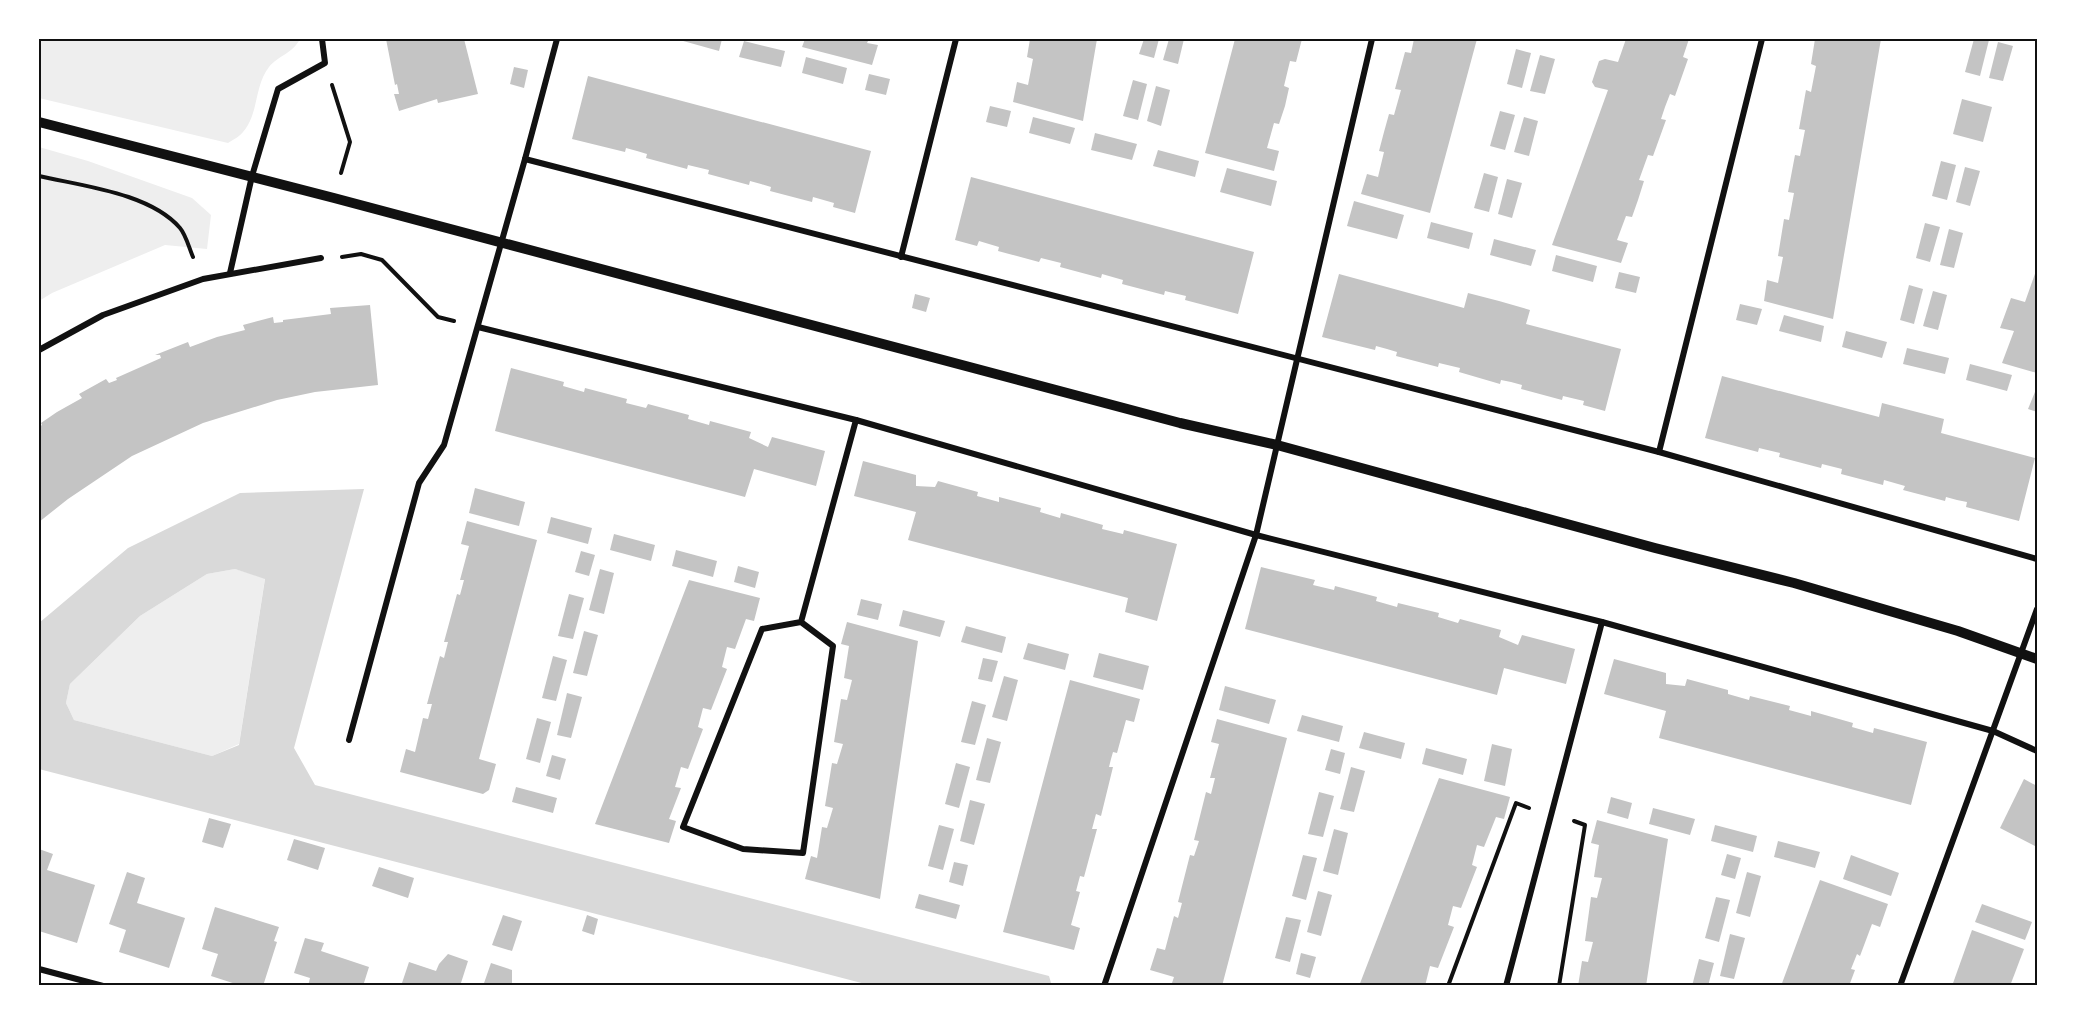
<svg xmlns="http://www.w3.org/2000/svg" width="2076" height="1025" font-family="'Fira Sans',sans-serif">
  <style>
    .green { fill: #eee }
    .water { fill: #d9d9d9; fill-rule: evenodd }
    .building { fill: #c4c4c4 }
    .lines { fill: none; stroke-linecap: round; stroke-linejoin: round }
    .path { stroke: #111; stroke-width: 4 }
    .minor { stroke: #111; stroke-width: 6 }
    .tertiary { stroke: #111; stroke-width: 10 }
    .neatline { fill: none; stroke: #111; stroke-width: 2 }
  </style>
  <rect width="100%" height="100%" fill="#fff"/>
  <g class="green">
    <path d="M39 39H300C292 54 279 55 269 67 254 86 259 114 243 132 240 136 233 140 228 143L39 98Z"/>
    <polygon points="39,147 88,161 192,198 211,215 207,249 165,245 52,293 39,301"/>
    <polygon points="235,569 265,578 239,744 212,756 74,720 66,703 70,684 140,616 207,574"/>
  </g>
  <path class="water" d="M364 489 294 748 315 785 1049 976 1052 986H873L39 769V623L128 548 240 493ZM235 569 265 579 239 745 212 756 74 720 66 703 70 684 140 616 207 574Z"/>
  <g class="building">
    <polygon points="386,39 464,39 478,94 438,103 437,99 399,111 394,94 399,94 397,84 395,85"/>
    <polygon points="676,39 722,39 719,51"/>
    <polygon points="805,39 869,39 867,43 878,45 872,65 802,47"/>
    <polygon points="1030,39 1097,39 1083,121 1013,102 1017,82 1028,85 1033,59 1027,57"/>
    <polygon points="1144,39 1159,39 1154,58 1139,54"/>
    <polygon points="1169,39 1184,39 1178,64 1163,60"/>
    <polygon points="1235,39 1302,39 1296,62 1290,61 1284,86 1289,88 1285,106 1279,124 1274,123 1267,148 1279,151 1274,171 1205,153"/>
    <polygon points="1414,39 1477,39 1430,213 1361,194 1367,174 1378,177 1384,152 1379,151 1384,132 1389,114 1394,115 1401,90 1395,89 1405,52 1411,53"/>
    <polygon points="1626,39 1689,39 1683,57 1688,59 1675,96 1670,94 1665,107 1661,119 1666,120 1653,156 1648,155 1639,180 1644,181 1638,200 1632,217 1626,216 1617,240 1628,243 1621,263 1552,245 1608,90 1595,87 1592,82 1599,61 1605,59 1618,62"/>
    <polygon points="1815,39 1881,39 1833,319 1764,301 1767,280 1778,283 1783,257 1778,256 1784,219 1789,220 1794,193 1788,192 1795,155 1800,156 1805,130 1799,129 1806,90 1811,92 1816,66 1811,64"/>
    <polygon points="1974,39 1989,40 1980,76 1965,72"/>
    <polygon points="744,41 785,51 781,67 739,57"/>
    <polygon points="1998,42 2013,46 2003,81 1989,78"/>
    <polygon points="1516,49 1531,53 1522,88 1507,84"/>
    <polygon points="1540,55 1555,59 1545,94 1530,91"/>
    <polygon points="806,57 847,68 843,84 802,73"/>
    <polygon points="514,67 528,70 524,88 510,84"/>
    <polygon points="869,74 890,79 886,95 865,90"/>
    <polygon points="588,76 871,151 855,213 833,207 834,203 813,197 812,202 770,191 771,187 761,184 750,181 749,185 708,174 709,170 688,165 687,169 646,158 647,154 637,151 626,148 625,152 572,139"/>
    <polygon points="1133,80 1147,84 1138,120 1123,116"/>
    <polygon points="1156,86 1170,90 1161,126 1147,121"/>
    <polygon points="1962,99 1992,107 1983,142 1953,134"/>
    <polygon points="990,106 1011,111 1007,127 986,122"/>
    <polygon points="1500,111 1515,115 1505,150 1490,146"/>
    <polygon points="1033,117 1075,128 1070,144 1029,133"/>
    <polygon points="1524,117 1538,121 1529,156 1514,152"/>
    <polygon points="1095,133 1137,144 1132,160 1091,150"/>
    <polygon points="1158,150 1199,161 1195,177 1153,166"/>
    <polygon points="1941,161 1956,165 1947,200 1932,196"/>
    <polygon points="1965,167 1980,171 1970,206 1956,202"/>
    <polygon points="1227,168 1277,181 1271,206 1220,192"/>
    <polygon points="1484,173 1498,177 1489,212 1474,208"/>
    <polygon points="971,177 1254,252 1238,314 1185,300 1186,296 1165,291 1164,295 1122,284 1123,280 1102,274 1101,278 1060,267 1061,263 1041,258 1039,262 998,251 999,247 979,241 977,246 955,240"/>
    <polygon points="1507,179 1522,183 1512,218 1498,214"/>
    <polygon points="1354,201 1404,215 1397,239 1347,226"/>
    <polygon points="1431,222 1473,233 1469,249 1427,238"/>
    <polygon points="1925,223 1940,227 1930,262 1916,258"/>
    <polygon points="1949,229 1963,233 1954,268 1940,265"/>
    <polygon points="1494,239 1536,250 1531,266 1490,255"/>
    <polygon points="1556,255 1597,266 1593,282 1552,271"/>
    <polygon points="2037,268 2037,373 2002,363 2014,331 2000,328 2011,298 2025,302"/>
    <polygon points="1619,272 1640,277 1636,293 1615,288"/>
    <polygon points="1339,274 1464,308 1468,293 1499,301 1530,310 1526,324 1621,349 1605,411 1583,405 1584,401 1563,396 1562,400 1521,389 1522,385 1511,382 1501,380 1500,384 1459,372 1460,368 1439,363 1438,367 1396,356 1397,352 1387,349 1376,346 1375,350 1322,337"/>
    <polygon points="1909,285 1923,289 1914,324 1900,320"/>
    <polygon points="1933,291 1947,295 1938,330 1923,326"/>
    <polygon points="915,294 930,298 926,312 912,308"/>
    <polygon points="1740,304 1762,309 1757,325 1736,320"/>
    <polygon points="370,305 378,385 315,392 277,400 203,423 132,456 68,499 39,522 39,427 42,425 41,423 57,412 82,398 79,394 106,379 109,383 117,380 116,378 161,358 160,355 155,355 188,342 190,347 217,337 245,330 243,325 273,317 274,323 283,322 283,320 331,314 330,308"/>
    <polygon points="1784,315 1824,326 1821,342 1779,331"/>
    <polygon points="1846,331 1887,342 1882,358 1842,347"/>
    <polygon points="1907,348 1949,358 1945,374 1903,364"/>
    <polygon points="1970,364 2012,375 2007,391 1966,380"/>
    <polygon points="511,368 564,382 563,386 584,392 585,388 627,399 626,403 646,408 648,404 689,415 688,419 709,425 710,421 751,432 749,438 768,447 772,437 825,451 816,486 754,469 745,497 495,431"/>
    <polygon points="1722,376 1879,417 1882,403 1944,419 1941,433 2035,458 2019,521 1966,507 1967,502 1957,500 1946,497 1945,501 1903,490 1905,486 1884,480 1883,485 1841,474 1842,469 1822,464 1821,468 1779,457 1780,453 1759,448 1758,452 1705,438"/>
    <polygon points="2037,387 2037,412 2028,409"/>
    <polygon points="863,461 916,475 916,486 935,487 938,481 978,492 977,496 999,502 999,497 1041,508 1040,512 1060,518 1061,513 1103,525 1102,529 1123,534 1124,530 1177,544 1157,621 1125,612 1128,598 908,540 916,512 854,496"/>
    <polygon points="475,488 525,502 519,526 469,513"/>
    <polygon points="551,517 592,528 588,544 547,533"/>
    <polygon points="467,521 537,540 479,759 496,764 489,790 483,794 400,772 406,749 415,752 423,718 428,719 432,704 427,704 440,656 444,658 448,642 444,642 457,594 460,595 464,580 460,580 469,546 461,544"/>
    <polygon points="614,534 655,545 651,561 610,550"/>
    <polygon points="676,550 717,561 713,577 672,566"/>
    <polygon points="581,551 595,555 589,576 575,572"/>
    <polygon points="738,566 759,572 755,588 734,582"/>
    <polygon points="1261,567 1315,580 1313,585 1334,590 1335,586 1377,597 1376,601 1397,607 1398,603 1439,613 1438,617 1458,623 1460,619 1501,630 1499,637 1518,645 1522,635 1575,649 1566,684 1504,668 1497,695 1245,629"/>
    <polygon points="600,569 614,573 604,614 589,610"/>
    <polygon points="689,580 760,598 754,621 746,619 735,649 727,647 722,667 727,669 711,710 703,708 698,727 703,729 688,769 681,767 675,787 681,788 669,819 676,821 669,843 595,824"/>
    <polygon points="569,594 584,598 573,639 558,636"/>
    <polygon points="861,599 882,604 878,620 857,615"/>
    <polygon points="903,610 945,621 940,637 899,626"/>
    <polygon points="847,622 918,641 880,899 805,879 811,856 817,858 822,827 827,828 833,808 825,806 832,763 837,764 843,744 834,742 841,699 847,700 852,680 844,678 849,646 841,644"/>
    <polygon points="966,626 1006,637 1002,653 961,642"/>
    <polygon points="584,631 598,635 587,676 573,673"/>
    <polygon points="1028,643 1069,654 1065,670 1023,659"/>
    <polygon points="1099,653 1149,666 1143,690 1093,677"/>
    <polygon points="553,656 567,660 556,701 542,698"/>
    <polygon points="983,658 998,661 992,682 978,679"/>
    <polygon points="1614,659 1666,673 1666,684 1685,686 1687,679 1728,690 1728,694 1749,700 1750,696 1790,706 1789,710 1811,716 1811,711 1853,723 1852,727 1873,733 1874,728 1927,742 1911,805 1659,738 1666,711 1604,694"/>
    <polygon points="1004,676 1018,680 1007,721 992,717"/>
    <polygon points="1070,680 1140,699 1134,722 1126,720 1117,753 1113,752 1111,759 1109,767 1113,767 1101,816 1096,814 1092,829 1097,829 1084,877 1080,876 1076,891 1080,892 1071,925 1080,928 1074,950 1003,932"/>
    <polygon points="1225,686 1276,700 1269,724 1219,710"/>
    <polygon points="567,693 582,697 571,738 557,735"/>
    <polygon points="972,701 986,705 975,745 961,742"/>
    <polygon points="1302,715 1343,726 1339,742 1297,731"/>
    <polygon points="537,718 551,722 540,763 526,759"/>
    <polygon points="1217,719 1287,738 1222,986 1171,986 1174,977 1150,970 1157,948 1165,950 1174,916 1178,918 1182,903 1178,902 1190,855 1194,856 1199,841 1194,840 1206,792 1211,794 1215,778 1210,778 1219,744 1211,742"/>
    <polygon points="1364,732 1405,743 1401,759 1359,748"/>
    <polygon points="987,738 1001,742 990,783 976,780"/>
    <polygon points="1492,744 1512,749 1505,786 1484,781"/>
    <polygon points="1426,748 1467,759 1463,775 1422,764"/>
    <polygon points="1331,749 1345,753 1340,774 1325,770"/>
    <polygon points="552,755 566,759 560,780 546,776"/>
    <polygon points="956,763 970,767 959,808 945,804"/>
    <polygon points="1351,767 1365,771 1354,812 1340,809"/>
    <polygon points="1439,778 1510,797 1504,819 1496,817 1484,847 1477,845 1472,865 1477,867 1461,908 1453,906 1448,925 1454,927 1438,968 1430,966 1425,986 1359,986"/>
    <polygon points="2024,779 2037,786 2037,847 2000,828"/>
    <polygon points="516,787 557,798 553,813 512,802"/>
    <polygon points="1319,792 1334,796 1323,837 1308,834"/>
    <polygon points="1611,797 1632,803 1628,819 1607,813"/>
    <polygon points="970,800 985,804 974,845 960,841"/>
    <polygon points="1653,808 1695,819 1690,835 1649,824"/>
    <polygon points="209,818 231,824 223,848 202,842"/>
    <polygon points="1597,820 1668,839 1646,986 1578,986 1582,961 1588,962 1593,942 1585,941 1591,897 1597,898 1602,878 1594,877 1599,845 1591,843"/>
    <polygon points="939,825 954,829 943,870 928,866"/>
    <polygon points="1715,825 1757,836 1753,852 1711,841"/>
    <polygon points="1334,829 1348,833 1338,875 1323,871"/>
    <polygon points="294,839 325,848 318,870 287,860"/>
    <polygon points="1778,841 1820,852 1815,868 1774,857"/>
    <polygon points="39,849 53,854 47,870 95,885 77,943 39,931"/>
    <polygon points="1727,854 1741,858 1735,879 1721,875"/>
    <polygon points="1303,855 1317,858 1306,900 1292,896"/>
    <polygon points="1851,855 1899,873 1891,896 1843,879"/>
    <polygon points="954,862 968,865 963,886 949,882"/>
    <polygon points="379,867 414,878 408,898 372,886"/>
    <polygon points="127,872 145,878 137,903 185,918 169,968 119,952 126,930 109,924"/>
    <polygon points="1747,872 1761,876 1750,917 1736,913"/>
    <polygon points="1820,880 1888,904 1880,927 1872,924 1860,956 1857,954 1851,969 1855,970 1849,986 1781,986"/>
    <polygon points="1318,891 1332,895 1321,936 1307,932"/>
    <polygon points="919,894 960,905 956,919 915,908"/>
    <polygon points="1716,897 1730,900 1719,942 1705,938"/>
    <polygon points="1982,904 2032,922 2025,940 1975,922"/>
    <polygon points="215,907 279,927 274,941 277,942 263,986 242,986 211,976 218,954 202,949"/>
    <polygon points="503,915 522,921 512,951 492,945"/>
    <polygon points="587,915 598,919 594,935 582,931"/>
    <polygon points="1286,917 1301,920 1290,962 1275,958"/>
    <polygon points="1972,930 2024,949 2010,986 1952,986"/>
    <polygon points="1730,934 1745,938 1734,979 1720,976"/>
    <polygon points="305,938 324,943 321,951 369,967 363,986 308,986 310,978 294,973"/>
    <polygon points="1301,953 1316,957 1310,978 1296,974"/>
    <polygon points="448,954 468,961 460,986 401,986 409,962 436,971 439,964"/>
    <polygon points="1699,959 1714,963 1708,986 1692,986"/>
    <polygon points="491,963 512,970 512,986 483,986"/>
  </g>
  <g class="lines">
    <g class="path">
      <polyline points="332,85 350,142 341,173"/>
      <path d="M39 176C82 186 150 193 180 228 186 235 189 248 193 257"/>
      <polyline points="342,257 361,254 382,260 438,317 454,321"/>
      <polyline points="1448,986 1516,803 1529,808"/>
      <polyline points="1559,986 1585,825 1574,821"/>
    </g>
    <g class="minor">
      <polyline points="525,159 1659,452 2037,559"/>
      <polyline points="901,257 956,39"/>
      <polyline points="230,273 252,176 278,89 325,63 322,39"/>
      <polyline points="478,327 856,420 1256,535 1602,622 1993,731 2037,751"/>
      <polyline points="39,350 103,315 203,279 321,258"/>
      <polyline points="1659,452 1762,39"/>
      <polyline points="801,622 762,629 683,827 743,849 803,853 833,646 801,622 856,420"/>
      <polyline points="349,740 419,483 444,445 525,159 557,39"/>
      <polyline points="39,969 103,986"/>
      <polyline points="1104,986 1256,535 1372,39"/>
      <polyline points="1506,986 1602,622"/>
      <polyline points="1900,986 2037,609"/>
    </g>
    <polyline class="tertiary" points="39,122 334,198 1180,423 1277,445 1655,548 1794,583 1958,631 2037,659"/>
  </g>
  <rect width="2076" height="1025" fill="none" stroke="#ffffff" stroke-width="81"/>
  <rect x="40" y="40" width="1996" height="944" class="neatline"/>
</svg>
